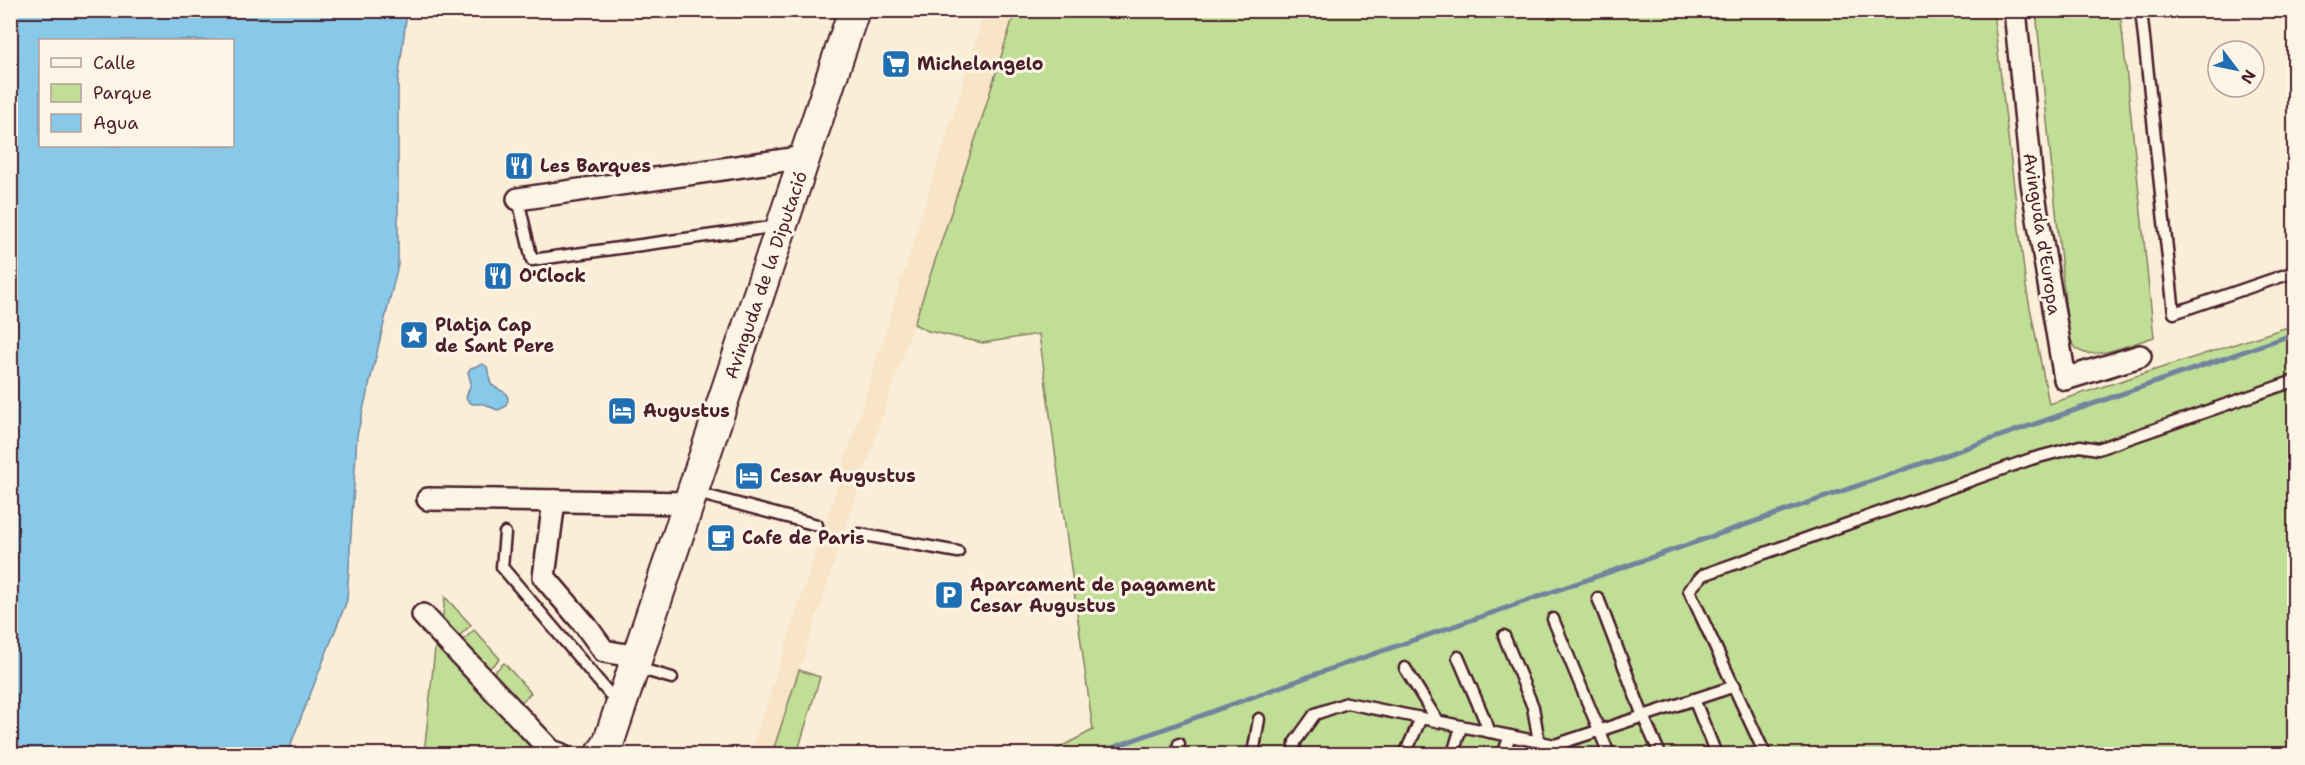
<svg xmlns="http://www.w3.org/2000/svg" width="2305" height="765" font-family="'Shantell Sans',sans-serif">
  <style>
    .built { fill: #f8e5c8 }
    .green { fill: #c0de95; stroke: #857e60; stroke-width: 1.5 }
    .water { fill: #88c9e9; stroke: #6f859d; stroke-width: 1.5; fill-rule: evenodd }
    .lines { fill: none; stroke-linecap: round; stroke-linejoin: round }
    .stream { stroke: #6f859d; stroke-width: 5 }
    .lane-casing { stroke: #4a1f2b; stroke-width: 15 }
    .street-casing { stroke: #4a1f2b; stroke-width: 26 }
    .secondary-casing { stroke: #4a1f2b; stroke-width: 34 }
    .lane { stroke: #fcf5e5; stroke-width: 10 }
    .street { stroke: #fcf5e5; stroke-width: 21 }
    .secondary { stroke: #fcf5e5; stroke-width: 30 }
    .labels { text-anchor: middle; stroke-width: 6; stroke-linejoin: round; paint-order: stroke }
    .poi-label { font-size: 18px; font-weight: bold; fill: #4a1f2b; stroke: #fcf5e5; text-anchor: start }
    .street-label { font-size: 18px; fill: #4a1f2b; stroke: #fcf5e5 }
  </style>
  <rect width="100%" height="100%" fill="#faeed8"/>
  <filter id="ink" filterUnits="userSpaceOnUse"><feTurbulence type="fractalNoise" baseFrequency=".0167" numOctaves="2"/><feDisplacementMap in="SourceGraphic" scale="12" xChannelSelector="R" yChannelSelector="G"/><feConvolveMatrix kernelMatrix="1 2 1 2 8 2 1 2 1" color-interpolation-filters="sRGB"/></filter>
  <g filter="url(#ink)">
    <polygon class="built" points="985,11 1015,11 979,128 848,520 772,754 750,754 828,516"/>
    <g class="green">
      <polygon points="1015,11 1993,11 2026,287 2049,404 2294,325 2294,754 1047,754 1093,730 1039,334 983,343 928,331 914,324 979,128"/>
      <path d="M2036 11H2120L2154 337C2137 342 2095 360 2080 351 2072 347 2071 339 2068 331Z"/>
      <polygon points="445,597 471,625 456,639 442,623"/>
      <polygon points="437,629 547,754 527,754 507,747 504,754 424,754"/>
      <polygon points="474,630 500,659 485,672 460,643"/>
      <polygon points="504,663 531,693 516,707 489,677"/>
      <polygon points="799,670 820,677 797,754 772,754"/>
    </g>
    <g class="water">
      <path d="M10 11H407L398 82V265L357 435 347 600 292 741 289 754H11ZM40 40H232V146H40Z"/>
      <path d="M483 364 487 367C493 391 486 381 507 394L508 400 505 407 498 410C494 409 488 405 484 404 475 403 472 407 466 398L471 383 468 372 471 368Z"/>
    </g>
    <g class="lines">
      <polyline class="stream" points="1095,754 1316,674 2294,334"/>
      <g class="lane-casing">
        <g id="lane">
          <polyline points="2141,10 2174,313 2294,272"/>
          <polyline points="518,199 532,260 779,226"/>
          <polyline points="693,492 817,525"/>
          <polyline points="505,533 502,567 618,704"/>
          <polyline points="859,534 958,552"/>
          <polyline points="1598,598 1643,716 1660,754"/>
          <polyline points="1553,619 1609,754"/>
          <polyline points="1504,636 1533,707 1539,742"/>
          <polyline points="1458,657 1490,732"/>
          <polyline points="634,667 672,678"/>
          <polyline points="1405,668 1438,722"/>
          <polyline points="1694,699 1716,754"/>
          <polyline points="1177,754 1179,744"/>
          <polyline points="1253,754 1259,719"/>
          <polyline points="1294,754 1295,742 1315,714 1347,703 1555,745 1735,686"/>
          <polyline points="1405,754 1421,718"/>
          <polyline points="1453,754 1461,727"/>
          <polyline points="1503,754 1510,736"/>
          <polyline points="1765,754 1689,590 1703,575 2031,459 2080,446 2098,449 2294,381"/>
        </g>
      </g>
      <g class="street-casing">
        <g id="street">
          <polyline points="2015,10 2032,183 2065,379 2140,356"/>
          <polyline points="518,199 805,157"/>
          <polyline points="428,499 689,503"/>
          <polyline points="554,501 544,577 586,626 604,651 637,657"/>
          <polyline points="423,615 551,751 560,754"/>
        </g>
      </g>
      <g class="secondary-casing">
        <polyline id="secondary" points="601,754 608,744 854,10"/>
      </g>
      <use href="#lane" class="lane"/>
      <use href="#street" class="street"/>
      <use href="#secondary" class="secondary"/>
    </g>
  </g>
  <defs>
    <g id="supermarket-square" transform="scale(1.5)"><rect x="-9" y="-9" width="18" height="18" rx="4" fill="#1f6fb2" stroke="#fcf5e5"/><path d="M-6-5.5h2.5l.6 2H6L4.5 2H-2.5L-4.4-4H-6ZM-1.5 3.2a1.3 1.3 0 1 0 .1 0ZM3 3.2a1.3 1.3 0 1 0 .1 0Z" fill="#fff"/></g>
    <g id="restaurant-square" transform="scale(1.5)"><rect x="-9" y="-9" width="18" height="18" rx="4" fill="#1f6fb2" stroke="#fcf5e5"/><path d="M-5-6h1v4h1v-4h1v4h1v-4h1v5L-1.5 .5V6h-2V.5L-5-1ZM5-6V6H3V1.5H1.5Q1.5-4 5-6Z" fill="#fff"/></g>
    <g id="sight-square" transform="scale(1.5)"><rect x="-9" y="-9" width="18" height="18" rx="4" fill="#1f6fb2" stroke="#fcf5e5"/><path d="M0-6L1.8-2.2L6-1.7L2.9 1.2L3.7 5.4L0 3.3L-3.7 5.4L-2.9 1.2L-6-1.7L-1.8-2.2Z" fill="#fff"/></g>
    <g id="hotel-square" transform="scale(1.5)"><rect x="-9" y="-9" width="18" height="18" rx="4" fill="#1f6fb2" stroke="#fcf5e5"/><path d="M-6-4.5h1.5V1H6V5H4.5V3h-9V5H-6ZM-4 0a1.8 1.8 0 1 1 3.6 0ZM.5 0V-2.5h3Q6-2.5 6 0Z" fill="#fff"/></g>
    <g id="cafe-square" transform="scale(1.5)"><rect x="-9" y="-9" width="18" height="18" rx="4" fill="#1f6fb2" stroke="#fcf5e5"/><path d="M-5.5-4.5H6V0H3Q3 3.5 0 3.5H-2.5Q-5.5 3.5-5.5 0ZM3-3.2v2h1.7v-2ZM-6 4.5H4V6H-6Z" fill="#fff"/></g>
    <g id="parking-square" transform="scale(1.5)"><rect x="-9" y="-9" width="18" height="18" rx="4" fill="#1f6fb2" stroke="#fcf5e5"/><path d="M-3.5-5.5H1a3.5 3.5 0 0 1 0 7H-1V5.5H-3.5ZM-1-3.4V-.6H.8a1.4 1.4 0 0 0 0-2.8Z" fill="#fff"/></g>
  </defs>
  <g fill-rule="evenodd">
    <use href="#supermarket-square" x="896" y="64"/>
    <use href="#restaurant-square" x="519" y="166"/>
    <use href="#restaurant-square" x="498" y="276"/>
    <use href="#sight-square" x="414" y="335"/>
    <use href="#hotel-square" x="622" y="411"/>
    <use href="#hotel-square" x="749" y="476"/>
    <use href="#cafe-square" x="721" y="538"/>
    <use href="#parking-square" x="949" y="595"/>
  </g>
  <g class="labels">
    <g class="poi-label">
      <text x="917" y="70">Michelangelo</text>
      <text x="540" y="172">Les Barques</text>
      <text x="519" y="282">O'Clock</text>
      <text x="435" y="331">Platja Cap<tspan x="435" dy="21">de Sant Pere</tspan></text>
      <text x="643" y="417">Augustus</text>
      <text x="770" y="482">Cesar Augustus</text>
      <text x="742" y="544">Cafe de Paris</text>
      <text x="970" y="591">Aparcament de pagament<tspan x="970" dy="21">Cesar Augustus</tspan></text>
    </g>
    <g class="street-label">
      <text transform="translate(2042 234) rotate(81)" y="6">Avinguda d'Europa</text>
      <text transform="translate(766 275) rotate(-71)" y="6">Avinguda de la Diputació</text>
    </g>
  </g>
  <rect width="2305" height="765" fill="none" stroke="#fcf5e5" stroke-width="36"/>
  <rect x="18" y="18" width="2269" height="729" fill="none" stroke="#4a1f2b" stroke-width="2" filter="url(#ink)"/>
  <rect x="39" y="39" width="195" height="108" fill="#fcf5e5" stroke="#b59f9b" stroke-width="1.5"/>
  <rect x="51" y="58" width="30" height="9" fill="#fcf5e5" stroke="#b59f9b" stroke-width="1.5"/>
  <text x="93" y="69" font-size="18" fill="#4a1f2b">Calle</text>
  <rect x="51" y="84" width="30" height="18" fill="#c0de95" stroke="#b59f9b" stroke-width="1.5"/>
  <text x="93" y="99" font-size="18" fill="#4a1f2b">Parque</text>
  <rect x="51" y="114" width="30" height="18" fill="#88c9e9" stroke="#b59f9b" stroke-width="1.5"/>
  <text x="93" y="129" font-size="18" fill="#4a1f2b">Agua</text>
  <g transform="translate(2236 69) rotate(122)"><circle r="28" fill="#fcf5e5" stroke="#b59f9b" stroke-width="1.5"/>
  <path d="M0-4.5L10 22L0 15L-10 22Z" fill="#1f6fb2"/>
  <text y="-9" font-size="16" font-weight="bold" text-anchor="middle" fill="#4a1f2b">N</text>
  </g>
</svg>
